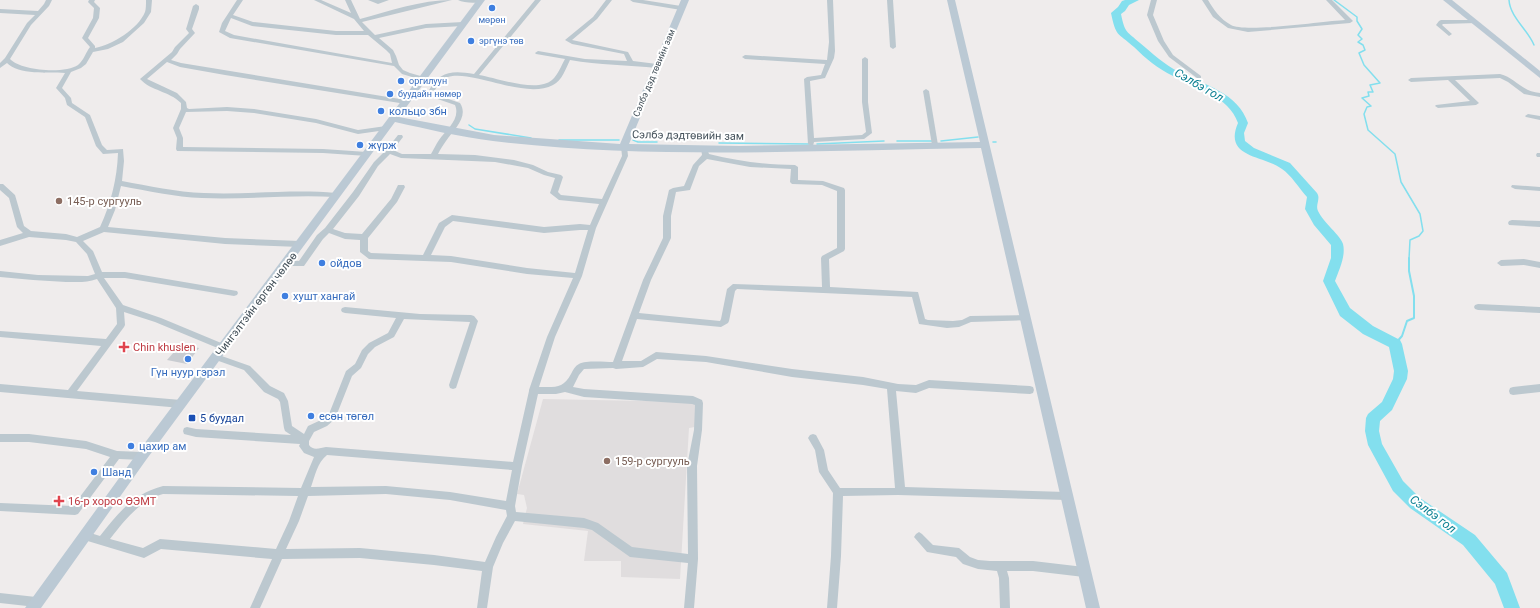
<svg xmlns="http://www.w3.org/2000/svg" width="1540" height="608" font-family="Roboto,sans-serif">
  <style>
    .education { fill: #e0ddde }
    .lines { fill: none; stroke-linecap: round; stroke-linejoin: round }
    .stream-far1 { stroke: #83dfee; stroke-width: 1.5 }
    .stream { stroke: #83dfee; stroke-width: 2 }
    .river { fill: #83dfee; fill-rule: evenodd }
    .building { fill: #c8ccd1 }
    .street { fill: #bcc8cf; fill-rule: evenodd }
    .secondary { fill: #bbc9d4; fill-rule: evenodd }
    .shop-dot { fill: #3f7fe0; stroke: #fff; stroke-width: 1.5 }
    .education-dot { fill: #8d6e63; stroke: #fff; stroke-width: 1.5 }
    .health-dot { fill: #e0444e; stroke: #fff; stroke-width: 1.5 }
    .transit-dot { fill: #1a4fb4; stroke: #fff; stroke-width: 1.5 }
    .labels { text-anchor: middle; stroke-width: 4; stroke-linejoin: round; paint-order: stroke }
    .far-shop-label { font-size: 9px; fill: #366cbe; stroke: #fff; text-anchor: start }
    .far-street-label { font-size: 9px; fill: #44515a; stroke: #fff }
    .shop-label { font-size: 11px; fill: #366cbe; stroke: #fff; text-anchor: start }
    .street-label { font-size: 11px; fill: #44515a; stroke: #fff }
    .education-label { font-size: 11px; fill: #785e54; stroke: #fff; text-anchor: start }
    .health-label { font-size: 11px; fill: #be3a42; stroke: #fff; text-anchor: start }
    .transit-label { font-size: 11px; fill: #164399; stroke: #fff; text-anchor: start }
    .water-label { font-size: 12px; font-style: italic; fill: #097f91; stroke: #fff }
  </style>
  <rect width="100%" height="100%" fill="#efecec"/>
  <polygon class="education" points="543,399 696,402 695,427 689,428 680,579 621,577 621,561 584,561 588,531 523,524 527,508 524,495 517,494"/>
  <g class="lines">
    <g class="stream-far1">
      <polyline points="1334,0 1357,17 1357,21 1362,29 1358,35 1362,39 1358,42 1363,45 1365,50 1359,53 1364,65 1380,83 1370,85 1373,92 1368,92 1369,96 1362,98 1371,106 1367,107 1364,114 1368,130 1395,154 1401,182 1420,214 1423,231 1419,236 1410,240 1409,259"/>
      <path d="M1509 0C1510 17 1528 30 1534 45"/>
      <polyline points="469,125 475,129 531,138"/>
      <polyline points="559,140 619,140"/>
      <polyline points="633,140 638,142 657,142"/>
      <polyline points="897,141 932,141"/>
      <polyline points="941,141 978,137"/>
      <polyline points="993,142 996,142"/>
      <polyline points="719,143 809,144"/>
      <polyline points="817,144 884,141"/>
    </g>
    <polyline class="stream" points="1395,344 1402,336 1407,321 1414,318 1414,296 1409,271 1409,258"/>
    <path class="river" d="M1125 0H1139L1129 5 1125 11 1121 14C1125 34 1127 31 1140 43 1153 54 1164 64 1179 72 1205 85 1238 93 1248 123L1244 133 1245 141 1254 148 1290 163 1317 193C1321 199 1315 205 1318 211 1323 222 1341 236 1343 244 1346 256 1339 270 1335 281L1350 308 1373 326 1400 340 1402 344 1408 371 1407 379 1392 410 1380 421 1379 431 1382 444 1403 481 1420 498 1475 535 1507 573 1520 608H1504L1495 584 1463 545 1410 508 1393 491 1368 445 1365 431 1366 418 1368 414 1382 402 1393 379 1394 371 1389 347 1363 334 1340 316 1323 281 1331 258V245L1314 225 1305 209 1307 197C1299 188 1291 175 1282 169 1263 155 1223 158 1238 123 1229 96 1195 88 1173 76 1157 68 1146 59 1134 47 1117 32 1116 37 1111 13L1118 7 1122 1Z"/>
  </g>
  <polygon class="building" points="181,344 199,348 187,364 167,360"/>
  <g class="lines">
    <g class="street">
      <path d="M46 0H52L49 6 31 25 10 59C21 71 65 74 78 65 84 60 86 52 90 47L82 38 93 18 94 8 88 2 89 0H95L94 2 100 8 99 18 88 38 95 46V48C112 45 138 29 145 12 146 9 146 4 146 0H152L151 12 144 23 123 42 108 49 93 52 86 64 81 68 71 72 62 88 71 98 72 103 90 115 102 145 107 150 123 149 124 161 122 181C149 186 176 192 204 193 248 195 292 189 336 193L340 195 336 197C291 194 247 200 202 198 175 197 148 191 121 186L115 210 108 227 225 238 300 241 304 244 300 247 225 244 104 232 83 241 93 251 102 272H125L237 291 238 293 237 295 234 296 125 278H104L123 305 161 318 226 345 227 347 226 349H220L155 322 124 312 125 325 124 327 77 391 181 400 184 401 185 404 184 407 181 408 0 392V384L68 390 101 346 0 337V331L106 339 117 324 116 308 97 279C87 283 77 282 66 282 44 281 22 279 0 277V271L38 275 88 276 95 274 87 254 76 242 66 240 29 237 0 246V240L23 233 17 227 9 198 0 190V184H3L15 195 24 226 31 231 66 234 77 237 100 227C111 203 117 179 118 153L103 154 96 146 85 117 67 105 65 98 56 88 65 73C49 72 18 75 7 63L0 68V63L5 58 27 23 35 15 0 13V9L38 11 44 4Z"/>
      <path d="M237 0H243L233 15 253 22 336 31H364L354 19 314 0H321L351 13 345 0H351L360 19C389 11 421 0 452 0L362 22 375 35 426 24 463 22 466 24 463 26 426 28 379 38 393 50 396 56 399 65 403 70 410 73 424 77 425 78 422 80 402 74 394 66 230 38 219 32 222 23ZM231 18 252 26 336 35H368L386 50 390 54 392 63 234 35 225 31Z"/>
      <polygon points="368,0 389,0 378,4"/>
      <path d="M458 0H482L483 1C477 4 464 3 458 0Z"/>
      <path d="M535 0H541L479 75C497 78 537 93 552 80 558 75 561 66 565 59L536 54 535 53 538 51 585 59 627 61 624 54 572 44 565 40 593 17 606 0H612L597 19 572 40 628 52 633 61 657 64 660 66 657 68C628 65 599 65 570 60 566 68 562 81 553 85 532 96 497 82 475 78 466 76 454 74 445 78 439 80 437 87 434 92V94L460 103C469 117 454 129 446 141 443 145 440 150 438 154L475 155 514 160 533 165 548 172 561 175 563 177 558 192 561 195 602 199 622 156 621 146 624 144 627 146 628 156 596 228 582 276 555 337 539 387C555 387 563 389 571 374 573 370 575 366 579 364 586 360 605 362 613 362L643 280 663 238V216L669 190 673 188 684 186 693 165 702 155 701 148 702 146H706L709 154C738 161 766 165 795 165L798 167V180L823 181 844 188 845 190V249L844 251 829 259 830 287 918 292 925 319 928 320 953 321 962 320 970 316 1026 315 1029 316 1030 318 1029 320 971 322 959 327 947 328 919 324 912 297 737 289 735 291 729 321 728 323 721 327 637 319 622 361H641L656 352 706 356 792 369 863 377 898 384 916 385 929 380 1030 386 1033 387 1034 390 1033 393 1030 394 929 388 916 393 896 391 905 487 1066 492 1069 493 1071 496 1069 499 1066 500 898 495 843 496 841 556 837 608H827L831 556 833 493 819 472 815 450 808 438 810 435 813 434 816 435 824 450 828 470 840 488H895L887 389 863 385 792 377 706 362 657 359 643 367 616 369 613 368 584 369 579 375 573 387 584 389 693 396 702 400 703 403 702 430 697 466 698 559 694 608H684L688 563 630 557 592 530 584 528 515 521 503 543 493 567 487 608H477L482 571 434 565 360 558 282 559 260 608H250L272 559 161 549 144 558 81 539 79 536 81 533 84 531 100 536C119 512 133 494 163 486L301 488 314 457 304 453 299 446 300 444 196 437 184 434 183 431 184 428 187 427 196 429 291 435 285 431 284 428 280 402 278 399 264 392 244 370 213 359 212 357 213 355 216 354 250 366 270 386 284 393 288 401 292 426 304 434 308 426 321 420 329 414 346 371 355 364 362 350 369 343 388 333 396 318 345 313 342 312 341 310 342 308 345 307 420 314 471 315 474 316 478 321 457 385 456 388 453 389 450 388 449 385 470 322 404 319 394 337 375 347 368 354 361 368 352 376 335 419 327 426 314 432 309 441V445C313 451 320 448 326 447L513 462 529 391V390L547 337 573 278 527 274 451 262 369 259 360 252V240L345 239 329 233 323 239 304 266H286L282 263 286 260 299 261 317 235 325 228 353 192 374 162 387 149 398 135H402L403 137 393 150 402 154H431C434 149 436 144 439 140 446 130 461 119 455 105L429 96 428 92C439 71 452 70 474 74ZM390 154 401 158 495 162 528 168 544 175 555 178 550 193 559 200 599 204 590 225 580 224 544 227 452 215 439 223 423 255 371 253 368 251V238L397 202 405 187 404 185H398L391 199 362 234 345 233 333 229 359 196 378 166ZM707 159 750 167 791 169 790 182 792 184 822 185 837 191V248L822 256 821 258 822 287 733 284 727 289 721 319 720 321 639 313 651 280 671 238V216L676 192 690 190 699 166ZM453 221 544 233 580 230H588L575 273 527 268 451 256 431 255 445 227ZM565 392 584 397 692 404 695 405 694 430 687 466 688 554 632 547 598 523 584 518 516 512 515 506 522 466 538 394H556ZM327 455 512 470 506 501 450 492 386 486 311 487C315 476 317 463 327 455ZM163 494 298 496 289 521 276 549 160 539 143 548 110 539C125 520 139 501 163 494ZM386 494 450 500 506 510 507 516 496 537 485 562 434 555 360 548 286 549 299 521 308 496Z"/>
      <polygon points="630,0 643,0 681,6 684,8 681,10 633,2"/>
      <polygon points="827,0 833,0 835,51 834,58 825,78 810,81 814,138 862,135 866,132 862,102 862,59 865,57 868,59 868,102 872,133 864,139 814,142 813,146 811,146 808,144 804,79 807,77 821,75 825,64 745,59 742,57 745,55 827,60 829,42"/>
      <polygon points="887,0 893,0 896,47 893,49 890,47"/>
      <polygon points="1151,0 1157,0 1153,15 1164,41 1173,55 1201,76 1201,78 1197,78 1169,57 1158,41 1147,15"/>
      <path d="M1202 0H1208C1214 10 1220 19 1231 25 1245 33 1325 21 1345 20L1326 0H1332L1353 21 1350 23 1248 32 1228 28 1213 17Z"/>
      <path d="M196 4 199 6V9L192 29 195 33 180 49 177 54 171 60 181 63 406 100 409 102 406 104 225 75 180 67 167 62 147 79 177 93 186 102 187 108 189 109 227 107 254 109 316 119 358 130 386 126 389 128 386 130 358 134 316 123 254 113 227 111 186 112 179 128 183 138V147L323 149 367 152 370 154 367 156 323 153 177 151 176 149 177 138 173 128 181 109V103C169 91 151 91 140 79L172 52 175 47 189 33 186 29 187 26 193 6Z"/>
      <polygon points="1474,20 1477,22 1476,23 1443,24 1442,25 1452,34 1449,36 1436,25 1439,21 1441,20"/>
      <path d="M1500 74C1516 78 1522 92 1540 93V97L1524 94 1508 82 1500 78 1455 80 1479 103 1476 105 1438 108 1435 106 1436 105 1470 101 1448 80 1411 82 1408 80 1411 78Z"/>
      <polygon points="926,89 929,91 938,145 935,147 932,145 923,91"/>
      <polygon points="1528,114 1540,116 1540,120 1526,117 1525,116"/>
      <polygon points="1537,153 1540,153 1540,157 1537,157 1536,155"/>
      <polygon points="1512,185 1540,187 1540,191 1515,189 1511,187"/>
      <polygon points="1512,220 1540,221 1540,227 1509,225 1508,223 1509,221"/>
      <polygon points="1524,259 1540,262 1540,268 1524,265 1501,266 1497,263 1501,260"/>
      <polygon points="1478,304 1540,307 1540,313 1478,310 1475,309 1474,307 1475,305"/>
      <polygon points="1540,384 1540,392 1513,395 1510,394 1509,391 1510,388 1513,387"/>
      <polygon points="0,434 29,434 86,441 117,451 142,452 145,453 147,456 145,459 142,460 119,459 78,514 75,515 0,511 0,503 73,506 110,457 86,449 29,442 0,442"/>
      <polygon points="919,532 922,534 933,545 959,548 970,557 978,560 990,561 1033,561 1084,567 1088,569 1089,572 1088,575 1084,577 1033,571 1007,571 1009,578 1010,608 1000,608 999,578 997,571 978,569 963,564 956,557 927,552 914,537 916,534"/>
      <polygon points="0,593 36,597 40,598 41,602 40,606 36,607 0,603"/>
    </g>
    <g class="secondary">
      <path d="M477 0H485L399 117 494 135 620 144 681 0H689L629 144 739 146 980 142 947 0H955L1100 608H1086L981 148C819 150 654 160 493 141 460 137 427 129 395 122L146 460 41 608H25L138 452Z"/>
      <polygon points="1443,0 1452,0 1540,71 1540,78"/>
    </g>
  </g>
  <g class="shop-dot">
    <circle cx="492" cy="8" r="4"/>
    <circle cx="471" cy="41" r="4"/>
    <circle cx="401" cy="81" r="4"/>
    <circle cx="390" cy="94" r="4"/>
    <circle cx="381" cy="111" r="4"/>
    <circle cx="360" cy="145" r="4"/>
    <circle cx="322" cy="263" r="4"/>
    <circle cx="285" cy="296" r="4"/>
    <circle cx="188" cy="359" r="4"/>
    <circle cx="311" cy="416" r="4"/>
    <circle cx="131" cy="446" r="4"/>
    <circle cx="94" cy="472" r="4"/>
  </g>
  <g class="education-dot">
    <circle cx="59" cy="201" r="4"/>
    <circle cx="607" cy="461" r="4"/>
  </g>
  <g class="health-dot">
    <path d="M122 341h4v4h4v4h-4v4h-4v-4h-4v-4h4z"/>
    <path d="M57 495h4v4h4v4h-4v4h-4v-4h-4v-4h4z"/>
  </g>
  <rect class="transit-dot" x="188" y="414" width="8" height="8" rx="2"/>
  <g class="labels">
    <g class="far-shop-label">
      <text x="492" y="23" text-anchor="middle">мөрөн</text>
      <text x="479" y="44">эргүнэ төв</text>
      <text x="409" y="84">оргилуун</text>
      <text x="398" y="97">буудайн нөмөр</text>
    </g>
    <g class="far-street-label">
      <text transform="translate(654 73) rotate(-67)" y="3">Сэлбэ дэд төвийн зам</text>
    </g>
    <g class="shop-label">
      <text x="389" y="115">кольцо збн</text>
      <text x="368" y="149">жүрж</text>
      <text x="330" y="267">ойдов</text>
      <text x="293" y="300">хушт хангай</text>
      <text x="188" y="376" text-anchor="middle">Гүн нуур гэрэл</text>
      <text x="319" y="420">есөн төгөл</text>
      <text x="139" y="450">цахир ам</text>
      <text x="102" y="476">Шанд</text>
    </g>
    <g class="street-label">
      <text transform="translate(688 135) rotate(1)" y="4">Сэлбэ дэдтөвийн зам</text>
      <text transform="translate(256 304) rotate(-53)" y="4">Чингэлтэйн өргөн чөлөө</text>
    </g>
    <g class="education-label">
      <text x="67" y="205">145-р сургууль</text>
      <text x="615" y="465">159-р сургууль</text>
    </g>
    <g class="health-label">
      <text x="133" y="351">Chin khuslen</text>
      <text x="68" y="505">16-р хороо ӨЭМТ</text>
    </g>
    <g class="transit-label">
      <text x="200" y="422">5 буудал</text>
    </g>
    <g class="water-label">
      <text transform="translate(1199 85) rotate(30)" y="4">Сэлбэ гол</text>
      <text transform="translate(1433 514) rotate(37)" y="4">Сэлбэ гол</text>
    </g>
  </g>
</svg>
